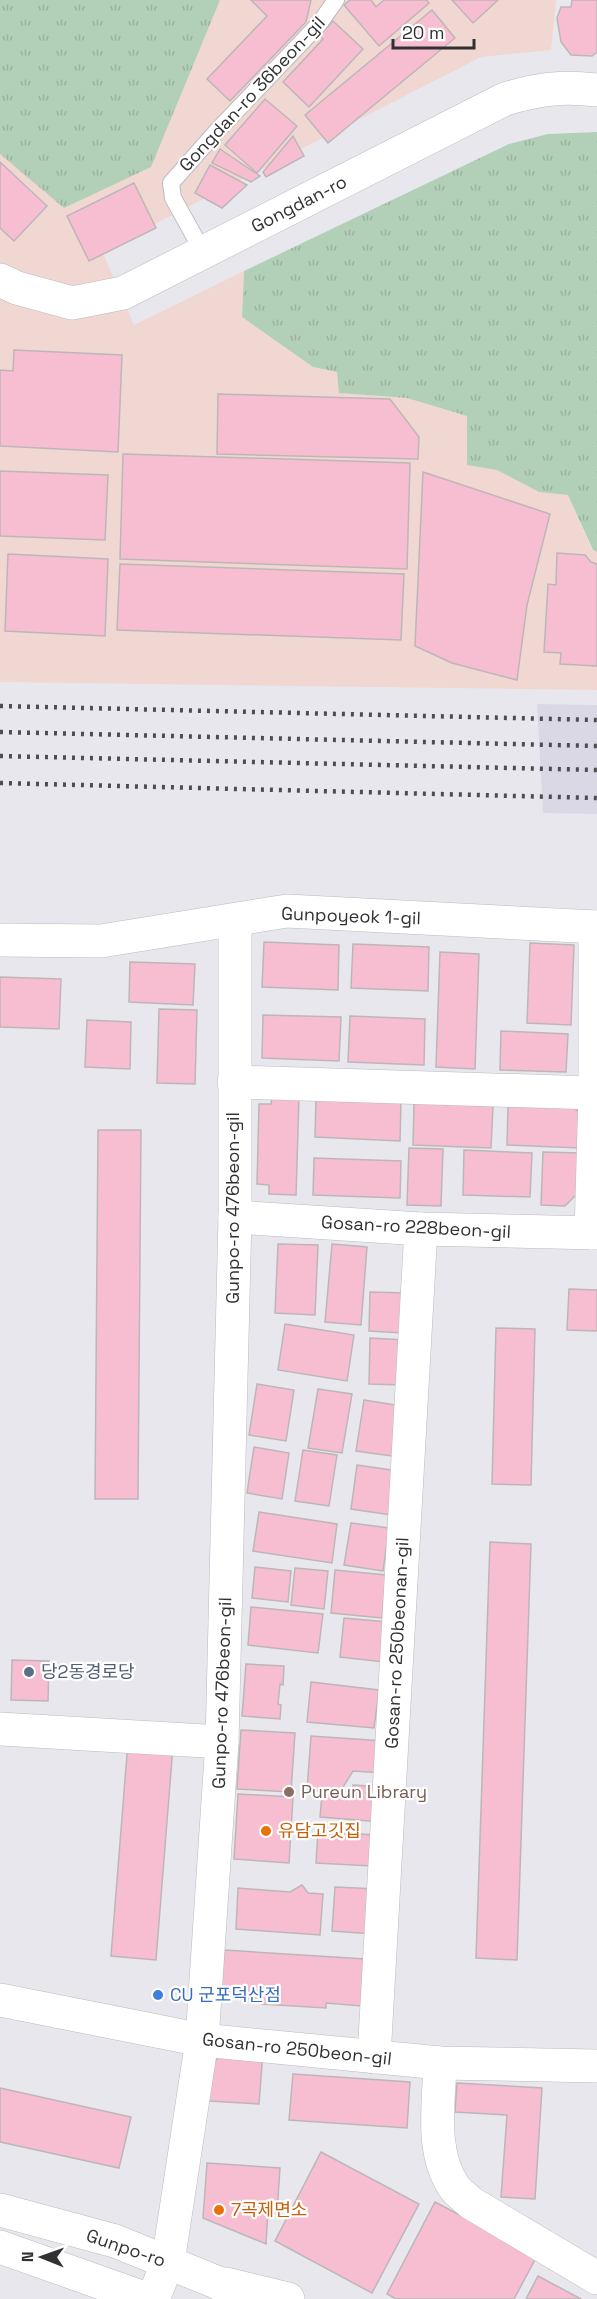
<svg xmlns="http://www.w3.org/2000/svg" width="597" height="2299" font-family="'Space Grotesk','Noto Sans KR',sans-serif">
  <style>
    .built { fill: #dbd8e5 }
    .industrial { fill: #f1d7d1 }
    .grass { fill: url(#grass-tufts) }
    .building { fill: #f7bed2; stroke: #bdb6b8; stroke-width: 1.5 }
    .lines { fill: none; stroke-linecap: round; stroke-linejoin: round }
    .lane-casing { stroke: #bbbac0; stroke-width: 18 }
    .street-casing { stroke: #bbbac0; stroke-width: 34 }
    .secondary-casing { stroke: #bbbac0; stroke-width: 34 }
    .primary-casing { stroke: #bbbac0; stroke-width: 34 }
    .lane { stroke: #fff; stroke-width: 16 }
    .street { stroke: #fff; stroke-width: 33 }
    .secondary { stroke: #fff; stroke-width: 33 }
    .primary { stroke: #fff; stroke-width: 33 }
    .rail { stroke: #4d4c50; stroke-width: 4.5; stroke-dasharray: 3 6; stroke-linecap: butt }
    .service-dot { fill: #5c6f8a; stroke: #fff; stroke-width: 2 }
    .education-dot { fill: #8d6e63; stroke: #fff; stroke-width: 2 }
    .food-dot { fill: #e8710a; stroke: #fff; stroke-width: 2 }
    .shop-dot { fill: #3f7fe0; stroke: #fff; stroke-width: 2 }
    .labels { text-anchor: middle; stroke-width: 4.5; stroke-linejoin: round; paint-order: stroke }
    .street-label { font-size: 18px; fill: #313033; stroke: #fff }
    .service-label { font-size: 18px; fill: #4e5e75; stroke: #fff; text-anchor: start }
    .education-label { font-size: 18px; fill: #785e54; stroke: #fff; text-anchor: start }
    .food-label { font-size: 18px; fill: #c56008; stroke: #fff; text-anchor: start }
    .shop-label { font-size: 18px; fill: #366cbe; stroke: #fff; text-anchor: start }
  </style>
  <defs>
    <pattern id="grass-tufts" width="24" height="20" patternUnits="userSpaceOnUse" patternTransform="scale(1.5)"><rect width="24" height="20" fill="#b2cfb8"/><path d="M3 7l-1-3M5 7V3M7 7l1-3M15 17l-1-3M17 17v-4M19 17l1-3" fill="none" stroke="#9ab29f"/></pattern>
  </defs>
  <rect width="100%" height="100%" fill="#e8e7ed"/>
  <polygon class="built" points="537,704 597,705 597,814 543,813"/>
  <polygon class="industrial" points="0,0 556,0 551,50 481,57 102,251 134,325 244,271 242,317 313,367 337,372 340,393 407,398 468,416 467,465 497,470 539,492 568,495 592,550 597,552 597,690 0,682"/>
  <g class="grass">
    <polygon points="0,0 220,0 151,167 64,208 0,154"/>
    <polygon points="597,132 597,552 593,550 568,495 539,492 497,470 467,465 467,416 407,398 339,393 337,372 313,367 242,317 244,271 509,144 548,134"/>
  </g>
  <g class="building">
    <polygon points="251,0 311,0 306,22 230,101 207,79 267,16"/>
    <polygon points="350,0 371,0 376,7 384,0 427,0 429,3 379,46 344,5"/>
    <polygon points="452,0 498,0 473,23"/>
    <polygon points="572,0 597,0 597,52 592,56 571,55 561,42 557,18 561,7 571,7"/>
    <polygon points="432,10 455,38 328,143 305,115"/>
    <polygon points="333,21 363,49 309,107 283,82 323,39 319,36"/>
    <polygon points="265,99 297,126 257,173 225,145"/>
    <polygon points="293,136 304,156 266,177 263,172"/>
    <polygon points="220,149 260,176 251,182 212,163"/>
    <polygon points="0,162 47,206 14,241 0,228"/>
    <polygon points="210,165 247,185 222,208 195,193"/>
    <polygon points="134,183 156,228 89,261 67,216"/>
    <polygon points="14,350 122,355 118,452 0,446 0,370 13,371"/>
    <polygon points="218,394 390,399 419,437 418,459 217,454"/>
    <polygon points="123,454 410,463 407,569 120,559"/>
    <polygon points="0,471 108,475 105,540 0,536"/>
    <polygon points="423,472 550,514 527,605 517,680 452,663 415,646"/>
    <polygon points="557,553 585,555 591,562 597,564 597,666 560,664 561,653 544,652 548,584 556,585"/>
    <polygon points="8,554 108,559 105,636 5,631"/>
    <polygon points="120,564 404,574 401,640 117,630"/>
    <polygon points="264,942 339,945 338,990 262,987"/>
    <polygon points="530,943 574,945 571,1025 527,1023"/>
    <polygon points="353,944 429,947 428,991 351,988"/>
    <polygon points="440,952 479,954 475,1069 436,1067"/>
    <polygon points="130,962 195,964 193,1005 129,1002"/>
    <polygon points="0,977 61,979 59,1029 0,1027"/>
    <polygon points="159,1009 197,1010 195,1084 157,1083"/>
    <polygon points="263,1015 341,1017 339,1061 262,1058"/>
    <polygon points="350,1016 425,1019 424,1065 348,1062"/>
    <polygon points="87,1020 131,1022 130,1069 85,1067"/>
    <polygon points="501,1031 568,1034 566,1072 500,1070"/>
    <polygon points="272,1096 299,1097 296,1195 269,1194 269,1185 257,1184 259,1104 271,1104"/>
    <polygon points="316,1098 401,1101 400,1141 315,1137"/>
    <polygon points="414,1103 493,1106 491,1148 413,1145"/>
    <polygon points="508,1105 574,1108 581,1114 580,1148 507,1145"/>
    <polygon points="98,1130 141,1130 138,1499 95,1499"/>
    <polygon points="409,1148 443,1149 441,1206 407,1205"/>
    <polygon points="464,1150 532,1153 530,1197 463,1195"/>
    <polygon points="543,1152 579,1153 578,1193 565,1206 541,1205"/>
    <polygon points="314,1158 401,1161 400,1198 313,1195"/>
    <polygon points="278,1244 318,1245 315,1315 275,1313"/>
    <polygon points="332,1244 367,1247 361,1325 325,1322"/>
    <polygon points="569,1289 597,1290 597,1331 567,1330"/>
    <polygon points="370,1292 405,1293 403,1333 369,1331"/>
    <polygon points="285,1324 354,1335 347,1381 278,1370"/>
    <polygon points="496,1328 535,1329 531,1485 492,1484"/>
    <polygon points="370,1338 404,1340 402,1385 369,1384"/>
    <polygon points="257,1384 294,1390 286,1441 249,1435"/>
    <polygon points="318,1389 352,1394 342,1453 308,1448"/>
    <polygon points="364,1400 401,1406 399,1457 356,1451"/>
    <polygon points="254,1447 289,1453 282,1499 247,1493"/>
    <polygon points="303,1450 337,1455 329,1506 295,1501"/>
    <polygon points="357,1465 398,1471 391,1515 351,1509"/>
    <polygon points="259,1512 337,1524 332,1563 253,1551"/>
    <polygon points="351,1523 389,1528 383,1571 344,1565"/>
    <polygon points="490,1542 531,1544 517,1960 476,1958"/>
    <polygon points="255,1567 291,1571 288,1602 252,1598"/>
    <polygon points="295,1568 328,1571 324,1609 291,1605"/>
    <polygon points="335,1570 386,1575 382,1618 331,1613"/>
    <polygon points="251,1607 323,1614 318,1653 248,1645"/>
    <polygon points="344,1618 388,1622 384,1662 340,1657"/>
    <polygon points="12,1660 49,1661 48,1701 11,1700"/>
    <polygon points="246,1664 284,1666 283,1685 280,1684 278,1704 281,1705 280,1719 242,1716"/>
    <polygon points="311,1682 379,1690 374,1728 307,1722"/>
    <polygon points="241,1730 295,1733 291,1792 237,1789"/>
    <polygon points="311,1736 384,1741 383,1773 353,1771 340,1792 307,1790"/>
    <polygon points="128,1742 173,1746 156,1960 111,1956"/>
    <polygon points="353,1785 384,1787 382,1822 320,1817 322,1794 352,1796"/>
    <polygon points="238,1794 293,1797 289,1863 234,1859"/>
    <polygon points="318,1831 375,1835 372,1866 316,1863"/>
    <polygon points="302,1885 308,1893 323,1894 320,1935 236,1929 238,1888 290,1892"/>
    <polygon points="335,1887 377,1889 373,1934 332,1931"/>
    <polygon points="224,1950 365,1959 362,2006 326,2003 326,2008 261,2004 261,1999 221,1996"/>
    <polygon points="226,2050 263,2052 259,2104 209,2101 212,2064"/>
    <polygon points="293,2074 410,2082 407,2128 289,2120"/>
    <polygon points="457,2083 542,2088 535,2199 501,2197 507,2115 455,2112"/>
    <polygon points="0,2088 131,2117 119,2168 0,2142"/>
    <polygon points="321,2152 419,2204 372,2293 275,2241"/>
    <polygon points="207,2163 280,2168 277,2213 268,2212 266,2244 203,2218"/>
    <polygon points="435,2202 537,2256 514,2299 396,2299 387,2294"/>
    <polygon points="538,2276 581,2299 526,2299"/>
  </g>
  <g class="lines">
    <g class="lane-casing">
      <polyline id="lane" points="203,252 173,198 171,183 216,132 319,24 336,0"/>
    </g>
    <g class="street-casing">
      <g id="street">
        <polyline points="0,940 101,941 287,911 597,927"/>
        <polyline points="234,1082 595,1093"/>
        <polyline points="235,1217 421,1229 597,1233"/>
        <polyline points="591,1233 595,1093 595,927"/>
        <polyline points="0,1729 222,1742"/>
        <polyline points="0,2000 202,2040 440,2063 597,2066"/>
        <polyline points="374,2057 421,1229"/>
        <path d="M440 2063C439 2103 430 2151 454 2187 458 2193 466 2198 471 2203L597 2278"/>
        <polyline points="153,2299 168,2262 202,2040 222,1742 235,1217 235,920"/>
      </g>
    </g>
    <g class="secondary-casing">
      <path id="secondary" d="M0 280 17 288 72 303 123 293 505 99C538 89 562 86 597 90"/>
    </g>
    <g class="primary-casing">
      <g id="primary">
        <polyline points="0,2210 115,2241 216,2282 247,2299"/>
        <polyline points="0,2247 147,2299"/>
        <polyline points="226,2284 288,2299"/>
      </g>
    </g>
    <use href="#lane" class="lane"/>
    <use href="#street" class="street"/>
    <use href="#secondary" class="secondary"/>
    <use href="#primary" class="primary"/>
    <g class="rail">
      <polyline points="0,706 597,720"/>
      <polyline points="0,732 597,746"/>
      <polyline points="0,756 597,770"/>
      <polyline points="0,783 597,798"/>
    </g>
  </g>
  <circle class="service-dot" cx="29" cy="1672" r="6"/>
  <circle class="education-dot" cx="289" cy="1792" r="6"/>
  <g class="food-dot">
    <circle cx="266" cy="1831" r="6"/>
    <circle cx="219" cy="2210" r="6"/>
  </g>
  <circle class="shop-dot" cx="158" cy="1995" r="6"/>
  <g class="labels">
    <g class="street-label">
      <text transform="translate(252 94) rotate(-47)" y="6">Gongdan-ro 36beon-gil</text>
      <text transform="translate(299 204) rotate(-27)" y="6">Gongdan-ro</text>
      <text transform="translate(351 916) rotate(2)" y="6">Gunpoyeok 1-gil</text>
      <text transform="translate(233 1208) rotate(-90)" y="6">Gunpo-ro 476beon-gil</text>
      <text transform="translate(416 1227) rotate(3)" y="6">Gosan-ro 228beon-gil</text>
      <text transform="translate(397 1643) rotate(-87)" y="6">Gosan-ro 250beonan-gil</text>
      <text transform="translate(222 1693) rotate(-88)" y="6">Gunpo-ro 476beon-gil</text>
      <text transform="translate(297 2049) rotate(6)" y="6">Gosan-ro 250beon-gil</text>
      <text transform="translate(126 2248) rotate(19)" y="6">Gunpo-ro</text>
    </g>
    <g class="service-label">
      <text x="41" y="1678">당2동경로당</text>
    </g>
    <g class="education-label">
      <text x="301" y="1798">Pureun Library</text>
    </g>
    <g class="food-label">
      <text x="278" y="1837">유담고깃집</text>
      <text x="231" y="2216">7곡제면소</text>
    </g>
    <g class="shop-label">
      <text x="170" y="2001">CU 군포덕산점</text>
    </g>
  </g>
  <g transform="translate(42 2257) rotate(271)" stroke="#ffffff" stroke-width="4.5" paint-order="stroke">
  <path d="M0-4.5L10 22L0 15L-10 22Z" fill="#313033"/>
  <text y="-9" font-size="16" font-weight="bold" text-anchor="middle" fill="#313033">N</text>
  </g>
  <path d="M393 39v9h81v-9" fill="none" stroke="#313033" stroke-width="3"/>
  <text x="402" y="39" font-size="18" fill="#313033" stroke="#ffffff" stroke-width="4.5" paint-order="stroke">20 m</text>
</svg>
